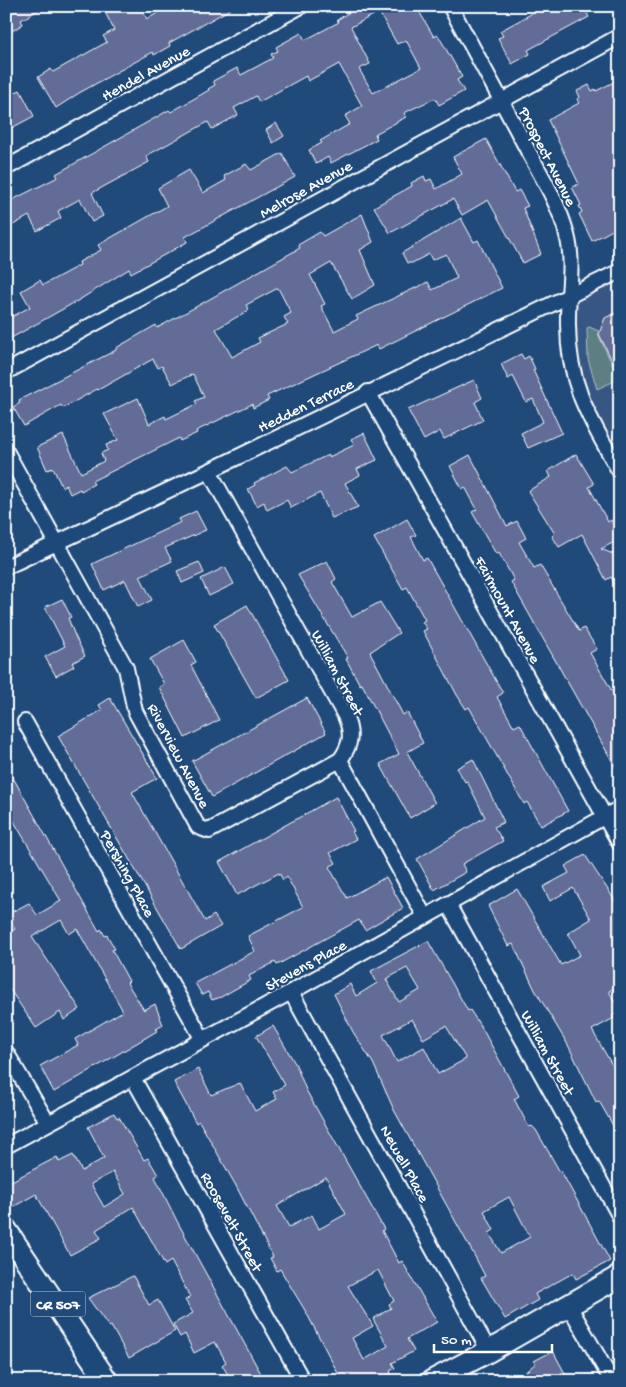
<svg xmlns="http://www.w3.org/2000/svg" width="626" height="1387" font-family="'Gochi Hand',sans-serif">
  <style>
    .built { fill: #375784 }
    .green { fill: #5d7f84; stroke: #aebfc2 }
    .building { fill: #626c96; stroke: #fff; fill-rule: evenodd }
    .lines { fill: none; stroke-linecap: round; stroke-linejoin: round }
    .street-casing { stroke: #fff; stroke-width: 18 }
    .primary-casing { stroke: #fff; stroke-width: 25 }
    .street { stroke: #1f4a7a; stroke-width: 14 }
    .primary { stroke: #1f4a7a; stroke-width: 21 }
    .labels { text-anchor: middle; stroke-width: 4.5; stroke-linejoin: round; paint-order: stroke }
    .shield { fill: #1f4a7a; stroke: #bcc9d7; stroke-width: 1 }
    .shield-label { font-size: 15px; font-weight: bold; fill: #fff }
    .street-label { font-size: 16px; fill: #fff; stroke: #1f4a7a }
  </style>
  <rect width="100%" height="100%" fill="#1f4a7a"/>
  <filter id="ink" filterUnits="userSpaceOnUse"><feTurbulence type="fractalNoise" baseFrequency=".02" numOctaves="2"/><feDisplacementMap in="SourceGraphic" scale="10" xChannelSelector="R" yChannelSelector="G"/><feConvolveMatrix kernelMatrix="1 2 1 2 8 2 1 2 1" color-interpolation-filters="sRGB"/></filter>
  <g filter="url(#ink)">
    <polygon class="built" points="620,271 620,452 611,457 585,409 568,296"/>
    <polygon class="green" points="589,327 599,331 598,334 619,379 597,389 588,359 587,328"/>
    <g class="building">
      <polygon points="6,6 46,6 21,20 23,24 6,35"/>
      <polygon points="102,6 140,6 147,19 170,6 236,6 169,43 170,46 154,55 153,52 79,93 56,108 38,77 51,69 53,72 107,42 103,36 114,30"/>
      <path d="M359 6H416L434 37 438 35 462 77 457 80 464 91 439 105 435 98 404 113 406 117 375 134 377 139 331 163 328 157 316 164 309 150 322 143 320 141 350 124 345 116 362 106 339 64 308 81 306 76 259 102 256 96 234 108 238 115 212 129 208 122 146 156 149 162 92 193 103 216 92 222 80 199 58 211 61 218 37 231 29 216 6 229V203L58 177 56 174 148 122 169 110 171 112 209 90 208 89 215 85 213 81 237 68 241 75 273 58 271 54 278 51 276 47 301 33 305 40 339 22 337 20ZM379 12 397 44 406 40 421 68 373 93 359 69 370 64 351 27Z"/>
      <polygon points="530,6 583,6 589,17 528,50 530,54 512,64 498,38 503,36 500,31 531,14 533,11"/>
      <polygon points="620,79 620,115 613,119 620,130 620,162 615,165 620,173 620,226 592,241 579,214 582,212 579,206 581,205 572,187 579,184 548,120 579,103 577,99 580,97 577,91 589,85 592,91 595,89 596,91"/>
      <polygon points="20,90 34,116 6,131 6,97"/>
      <polygon points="276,123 284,136 273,143 266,130"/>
      <polygon points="486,139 515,192 519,190 528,206 523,208 541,254 523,263 488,200 462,215 453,199 390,233 374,207 412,186 411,183 424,176 426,181 431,179 436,189 462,174 453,157"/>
      <polygon points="282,153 295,177 185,237 187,242 166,254 131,273 129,269 79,300 6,341 6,320 30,307 21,291 40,280 43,285 80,265 79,262 101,250 98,245 167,206 158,188 189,170 203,193 226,180 224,176 246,164 251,170"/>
      <path d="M362 214 373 242 360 250 375 285 352 299 331 263 310 275 325 304 321 306 334 331 358 319 356 316 428 282 432 290 457 278 446 254 432 260 429 254 412 263H407L402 253 461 218 474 242 478 240 502 288 379 349 377 345 267 396 269 400 253 408 252 404 196 431 197 433 180 441 179 438 151 452 92 481 94 484 81 491 80 489 70 494 66 485 62 487 53 468 47 470 37 447 63 435 81 473 104 461 101 453 108 450 106 445 118 440 104 414 138 398 149 424 165 416 166 419 197 404 195 401 204 397 193 374 172 384 162 366 158 368 153 359 98 390 97 389 63 408 61 405 24 426 13 407 20 403 19 400 116 350V348L156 325 157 328 192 309 300 248 298 245 320 232 323 236ZM278 288 291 313 284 317 288 324 258 338 260 342 232 357 216 329 249 310 246 305Z"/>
      <polygon points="620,311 620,377 599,334 605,318"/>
      <polygon points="521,354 524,359 529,356 535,369 533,370 562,433 528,448 521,433 543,422 533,399 526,402 513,376 508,379 501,364"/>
      <polygon points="474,380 482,398 475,402 483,420 444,439 440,431 424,440 408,410"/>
      <polygon points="364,433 377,460 357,469 360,475 345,483 358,507 332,518 320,493 291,508 287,500 267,510 264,502 257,506 248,489 255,485 254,483 287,466 292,472 328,455 329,457 354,445 351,439"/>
      <polygon points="576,454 594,484 589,487 608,522 611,520 620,536 620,539 601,549 620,557 620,593 611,577 606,580 582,534 559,547 552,536 555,534 528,491 551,477 548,471"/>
      <polygon points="470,455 507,526 517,521 526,538 519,542 534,568 540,565 579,631 584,628 597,649 590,653 620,705 620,775 511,582 514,580 499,553 496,554 472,512 477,509 465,487 462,489 450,466"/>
      <polygon points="196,511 206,530 165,548 172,561 140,576 152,600 138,607 125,580 104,590 92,564 181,522 179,519"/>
      <polygon points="407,519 416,535 411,537 423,560 427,558 503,693 497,697 514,727 520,724 568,811 541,826 527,802 524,804 469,707 466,709 457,695 423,631 427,629 422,622 425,620 407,587 403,589 374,538"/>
      <polygon points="327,561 336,579 332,582 352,617 380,602 399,633 370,652 403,715 407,712 423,743 407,752 435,803 410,818 380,764 399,754 362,684 360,685 346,659 348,658 298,575"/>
      <polygon points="199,562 204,573 182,583 177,571"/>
      <polygon points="225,567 234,584 209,596 201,579"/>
      <polygon points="62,599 71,617 68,618 75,636 85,656 72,663 74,666 56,676 45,657 65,646 45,607"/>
      <polygon points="247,605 289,680 256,698 214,624"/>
      <polygon points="184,640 196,662 191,665 219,720 185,738 159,687 164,684 150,659"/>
      <polygon points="110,698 157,778 132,792 205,921 214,915 221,926 181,949 58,736 102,710 99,705"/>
      <polygon points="307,698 326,733 212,797 192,761"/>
      <polygon points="473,759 504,822 494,827 503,841 462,864 466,872 434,890 417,859 485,817 467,781 465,782 457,768"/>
      <polygon points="6,765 99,931 101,929 105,936 107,935 115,949 112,950 129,981 127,983 144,1010 155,1004 163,1025 156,1029 157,1031 54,1092 40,1066 78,1045 75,1039 123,1011 77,929 69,934 61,920 32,937 80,1009 64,1020 60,1012 36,1028 6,984 6,934 15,929 6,915 29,903 37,915 61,901 6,808"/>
      <polygon points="336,797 354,831 352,832 356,839 330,853 336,863 329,867 347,898 386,877 403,908 365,930 359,920 277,965 275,962 249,976 251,980 221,997 212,1000 208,992 202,995 195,983 255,951 248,936 303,907 287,877 283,880 279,873 237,895 219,862"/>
      <polygon points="585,855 620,908 620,985 609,991 620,1012 612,1016 614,1018 592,1030 620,1079 620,1138 599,1101 596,1102 568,1045 535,990 513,944 508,946 488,906 517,889 561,965 580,955 568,933 591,919 573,888 550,901 543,887 569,873 565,866"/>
      <path d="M428 941 468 1011 470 1010 483 1030 519 1096 514 1099 529 1127 532 1126 536 1130 560 1172 561 1171 610 1261 576 1279 573 1273 535 1294 538 1300 505 1319 481 1278 485 1276 473 1253 394 1110 373 1063 353 1032 334 994 350 984 356 996 377 983 371 971ZM407 968 420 990 399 1002 386 979ZM412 1019 423 1039 446 1026 466 1059 438 1074 424 1047 397 1062 383 1035ZM509 1197 530 1237 501 1253 489 1233 494 1230 484 1211Z"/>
      <path d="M273 1026 296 1065 306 1090 384 1229 382 1231 399 1263 402 1261 437 1322 407 1339 414 1351 392 1363 395 1368 390 1371 391 1374 379 1381H342L306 1312 280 1269 277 1271 270 1258 273 1257 235 1184 199 1121 196 1123 174 1082 198 1069 211 1095 240 1083 255 1111 277 1099 273 1092 285 1085 256 1036ZM326 1177 346 1214 319 1229 312 1215 289 1227 277 1206ZM378 1270 394 1301 389 1304 391 1308 373 1319 388 1346 364 1360 352 1338 373 1326 348 1286Z"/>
      <path d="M114 1113 117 1118 119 1117 144 1160 148 1158 158 1175 155 1177 177 1221 265 1381H232L222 1365 226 1362 215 1342 194 1353 185 1334 180 1337 173 1324 193 1313 185 1300 190 1297 188 1293 171 1261 165 1265 133 1207 96 1230 101 1238 70 1255 36 1194 13 1207 6 1195V1184L57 1157 59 1162 73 1155 82 1171 104 1158 88 1127ZM113 1172 125 1194 104 1207 91 1184Z"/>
      <polygon points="133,1276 149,1305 158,1300 175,1331 129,1358 111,1326 109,1327 88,1298"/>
      <polygon points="553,1351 569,1381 515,1381 536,1363 534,1361"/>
    </g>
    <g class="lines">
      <g class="street-casing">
        <g id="street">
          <path d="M450 6C476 54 502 101 527 149 542 177 559 204 567 235 575 265 567 294 568 325 568 386 591 421 620 472"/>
          <polyline points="6,168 301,6"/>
          <polyline points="6,372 620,36"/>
          <polyline points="368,392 620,844"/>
          <path d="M6 451 126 668 135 711 198 827 209 831 340 760C351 745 353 734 345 716L209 471"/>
          <polyline points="6,567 209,471 620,271"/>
          <polyline points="25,722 203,1040"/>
          <polyline points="340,760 425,917"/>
          <polyline points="448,904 620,1217"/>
          <polyline points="291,992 489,1351"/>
          <polyline points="6,1052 48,1123"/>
          <polyline points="133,1078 303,1381"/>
          <polyline points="6,1146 291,992 620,808"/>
          <polyline points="568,1304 612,1381"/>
        </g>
      </g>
      <g class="primary-casing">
        <g id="primary">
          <polyline points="6,1230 107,1381"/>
          <polyline points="432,1381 489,1351 620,1276"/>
        </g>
      </g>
      <use href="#street" class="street"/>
      <use href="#primary" class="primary"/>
    </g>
  </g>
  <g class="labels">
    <rect class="shield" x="30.5" y="1291.5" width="55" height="25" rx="4"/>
    <g class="shield-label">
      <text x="58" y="1309">CR 507</text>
    </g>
    <g class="street-label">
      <text transform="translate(145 72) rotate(-29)" y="6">Hendel Avenue</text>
      <text transform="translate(549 156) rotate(63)" y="6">Prospect Avenue</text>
      <text transform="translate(305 188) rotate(-29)" y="6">Melrose Avenue</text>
      <text transform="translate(305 404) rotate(-26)" y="6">Hedden Terrace</text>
      <text transform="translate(509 609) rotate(61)" y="6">Fairmount Avenue</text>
      <text transform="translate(339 672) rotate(62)" y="6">William Street</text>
      <text transform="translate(180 755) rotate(62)" y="6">Riverview Avenue</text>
      <text transform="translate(129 873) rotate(61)" y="6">Pershing Place</text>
      <text transform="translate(305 964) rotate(-29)" y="6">Stevens Place</text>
      <text transform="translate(549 1052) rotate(61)" y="6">William Street</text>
      <text transform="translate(406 1163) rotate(61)" y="6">Newell Place</text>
      <text transform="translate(233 1221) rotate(61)" y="6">Roosevelt Street</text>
    </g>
  </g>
  <rect width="626" height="1387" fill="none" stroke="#1f4a7a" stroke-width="25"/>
  <rect x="12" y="12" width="601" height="1362" fill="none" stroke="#fff" stroke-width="2" filter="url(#ink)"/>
  <path d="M434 1344v8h118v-8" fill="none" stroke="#ffffff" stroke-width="2.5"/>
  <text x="441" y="1344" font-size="15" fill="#ffffff" stroke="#1f4a7a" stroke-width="4" paint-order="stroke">50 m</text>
</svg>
